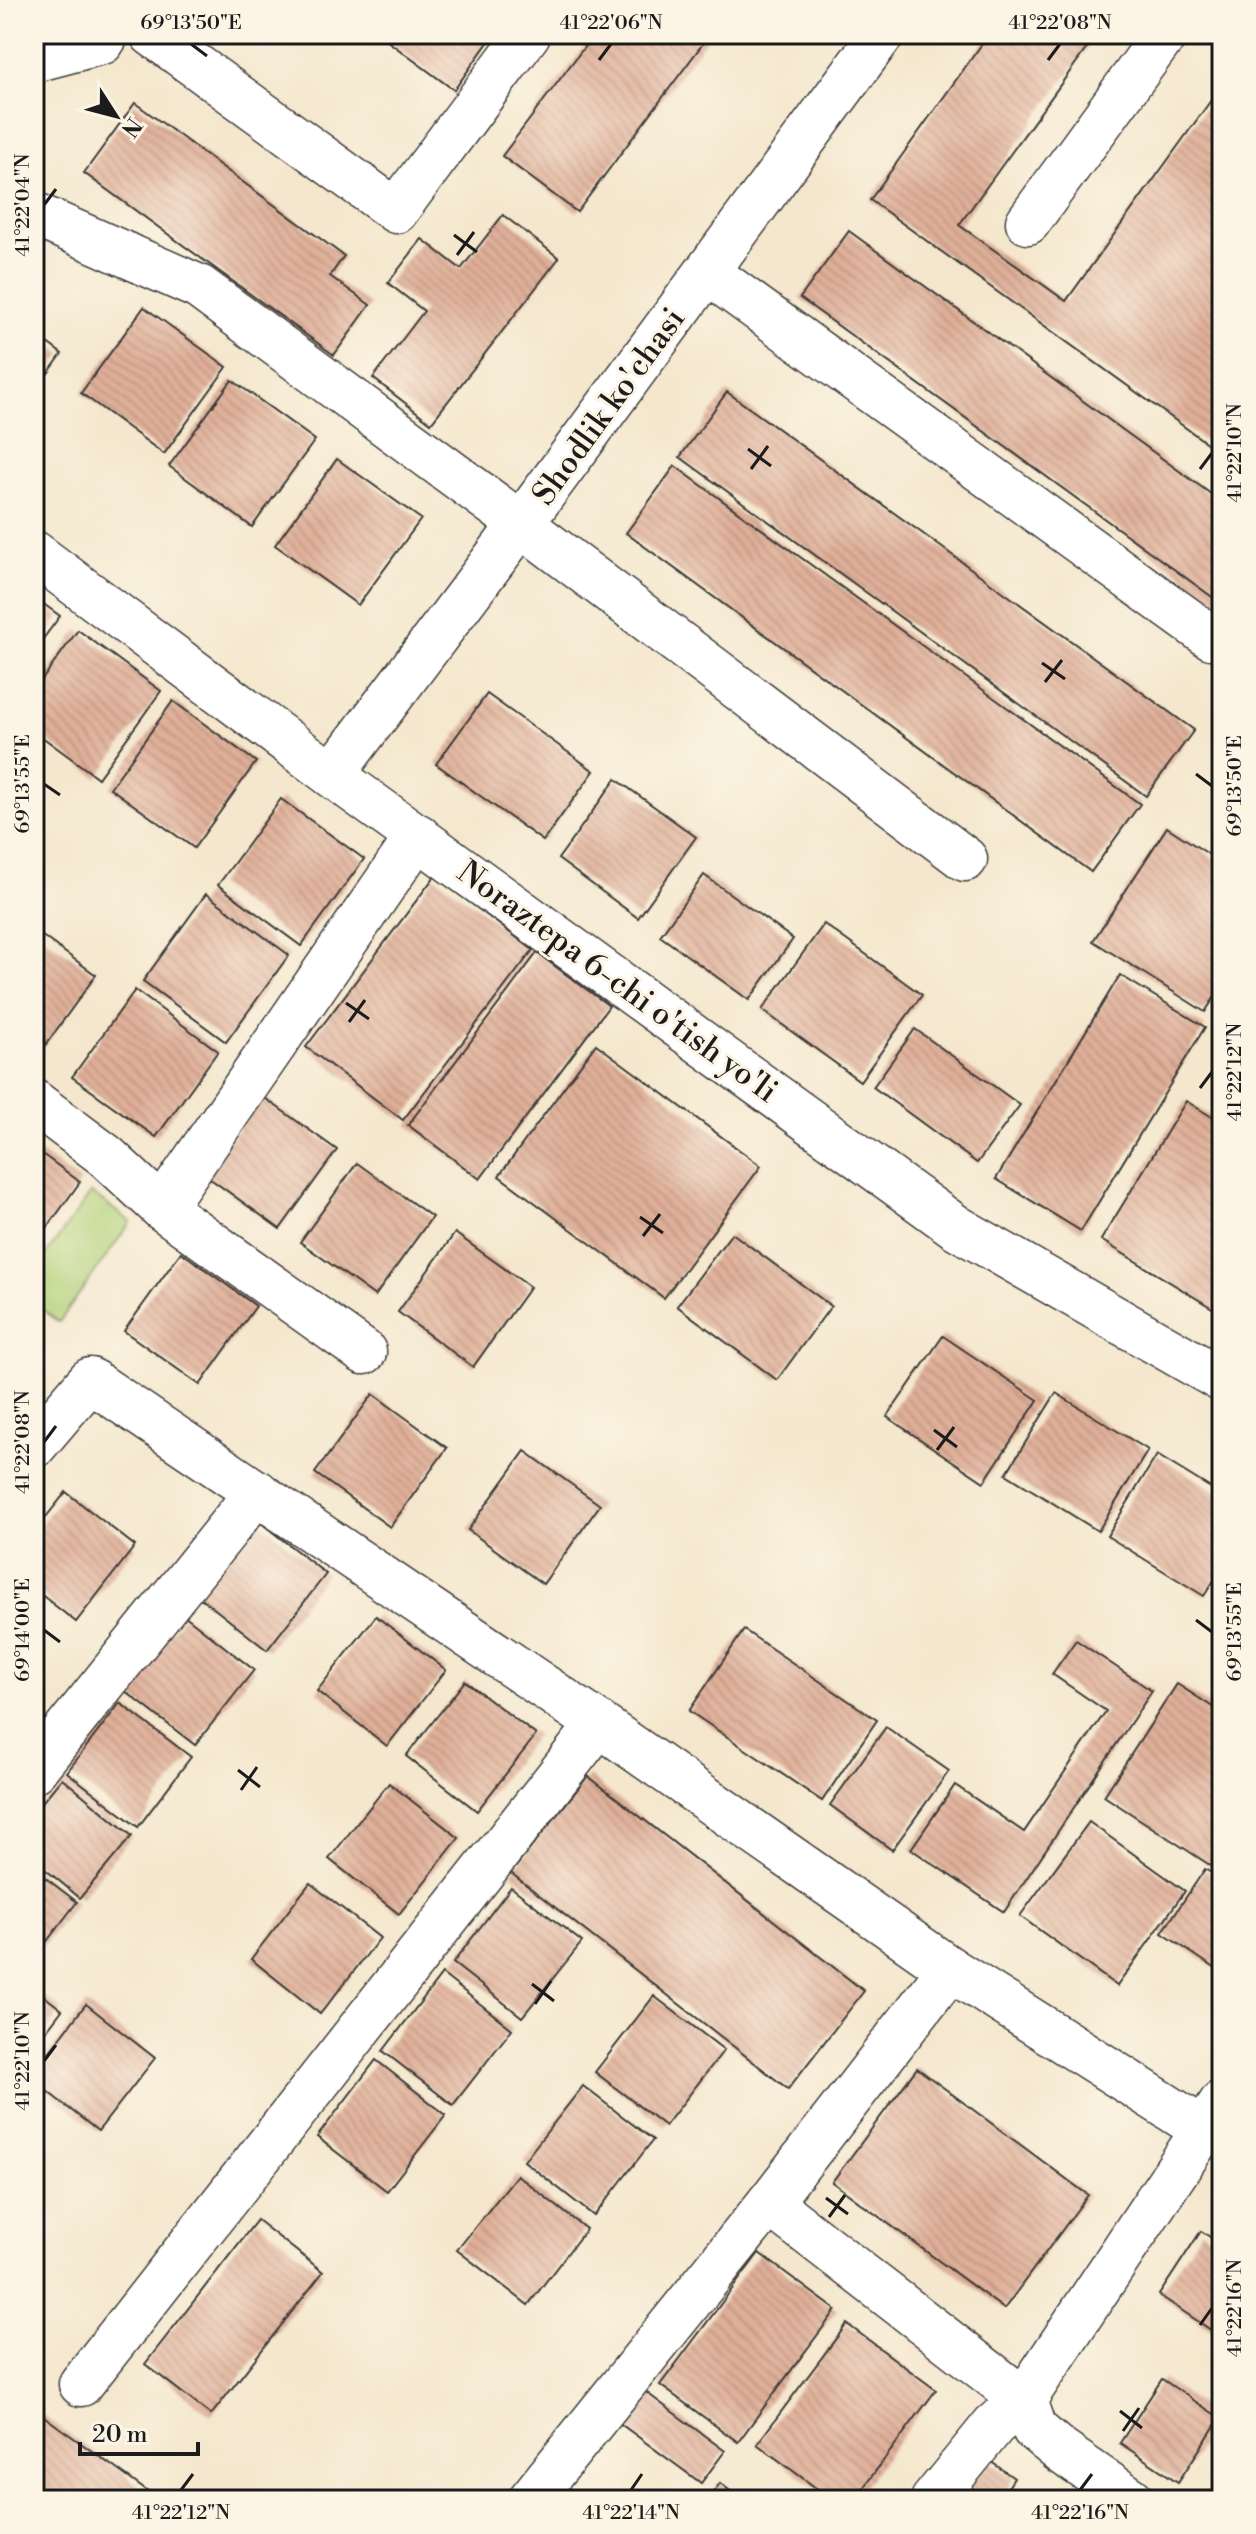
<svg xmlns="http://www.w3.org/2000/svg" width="1256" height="2534" font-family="'Libre Bodoni',serif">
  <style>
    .park { fill: #b2d27a; stroke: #67774b; stroke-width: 2 }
    .building { fill: url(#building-back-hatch) }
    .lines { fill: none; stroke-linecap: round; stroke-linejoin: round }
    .minor-casing { stroke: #3c3a37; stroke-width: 47 }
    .minor { stroke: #fff; stroke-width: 44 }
    .ticks { fill: none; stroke: #1c1c1c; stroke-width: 3 }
    .labels { text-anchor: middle; stroke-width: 6; stroke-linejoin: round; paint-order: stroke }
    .street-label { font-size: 32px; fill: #1c1c1c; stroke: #fcf5e5 }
    .neatline { fill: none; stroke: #1c1c1c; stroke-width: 3 }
    .ticks-label { font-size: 20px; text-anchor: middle; fill: #1c1c1c }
  </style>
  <defs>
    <pattern id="building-back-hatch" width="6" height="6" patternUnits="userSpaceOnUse" patternTransform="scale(2)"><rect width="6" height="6" fill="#dfaf98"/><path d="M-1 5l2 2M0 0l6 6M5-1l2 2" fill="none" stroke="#bf9682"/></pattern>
  </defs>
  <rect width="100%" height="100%" fill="#fcf5e5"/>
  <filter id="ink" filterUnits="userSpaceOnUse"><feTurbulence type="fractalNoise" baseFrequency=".0125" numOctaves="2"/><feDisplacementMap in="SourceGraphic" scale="16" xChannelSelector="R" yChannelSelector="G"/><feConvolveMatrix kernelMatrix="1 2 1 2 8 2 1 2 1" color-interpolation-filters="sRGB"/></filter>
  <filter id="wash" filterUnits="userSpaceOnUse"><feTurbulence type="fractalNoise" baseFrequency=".006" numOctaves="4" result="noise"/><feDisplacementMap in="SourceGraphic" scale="32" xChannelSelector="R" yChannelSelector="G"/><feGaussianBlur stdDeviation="1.8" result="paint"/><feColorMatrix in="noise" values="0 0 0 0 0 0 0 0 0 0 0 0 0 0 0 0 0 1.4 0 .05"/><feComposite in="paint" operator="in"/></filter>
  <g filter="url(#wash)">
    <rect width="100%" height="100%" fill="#f4e7cd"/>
    <polygon class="park" points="91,1193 131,1222 59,1322 34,1304 34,1271"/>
    <g id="blocks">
      <g class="building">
        <polygon points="378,34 494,34 454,90"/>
        <polygon points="594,34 710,34 577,212 502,156"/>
        <polygon points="989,34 1097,34 959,225 1066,301 1222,85 1222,454 870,200"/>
        <polygon points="135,103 344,256 330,276 370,305 334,355 84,173"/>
        <polygon points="503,215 559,258 431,423 373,378 424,311 388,283 422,239 461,269"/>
        <polygon points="849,231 1222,502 1222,604 800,298"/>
        <polygon points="144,307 227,367 164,454 81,393"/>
        <polygon points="34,333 62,354 34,393"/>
        <polygon points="232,380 315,440 252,527 169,466"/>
        <polygon points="727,392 1194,730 1146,796 680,457"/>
        <polygon points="337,459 421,519 358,605 275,545"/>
        <polygon points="675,466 1140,804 1091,872 626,533"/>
        <polygon points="34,597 60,616 34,651"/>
        <polygon points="78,630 161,691 98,778 34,731 34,691"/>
        <polygon points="487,694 594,771 543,841 436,764"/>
        <polygon points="173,701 256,762 194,848 110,788"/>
        <polygon points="616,779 696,837 638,918 558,859"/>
        <polygon points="281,799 364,859 301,946 218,885"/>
        <polygon points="1167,827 1222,863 1222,986 1205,1012 1093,941"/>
        <polygon points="704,875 793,939 749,1000 660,936"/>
        <polygon points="435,876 533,950 403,1120 306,1047"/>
        <polygon points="206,894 289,955 226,1042 143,981"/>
        <polygon points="824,924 922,995 860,1081 762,1010"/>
        <polygon points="34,930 96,975 34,1061"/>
        <polygon points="537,953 609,1006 480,1179 408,1125"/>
        <polygon points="1120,975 1205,1027 1081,1231 996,1179"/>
        <polygon points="135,990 218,1051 156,1137 72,1077"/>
        <polygon points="915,1029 1020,1105 977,1163 873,1087"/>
        <polygon points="596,1044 761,1166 664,1298 499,1176"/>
        <polygon points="262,1096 337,1150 280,1229 205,1175"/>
        <polygon points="1186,1101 1222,1123 1222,1314 1101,1240"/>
        <polygon points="34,1148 80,1182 34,1246"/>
        <polygon points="357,1163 432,1217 375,1296 300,1242"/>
        <polygon points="455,1233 530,1287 473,1367 398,1312"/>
        <polygon points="732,1233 831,1306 777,1380 677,1306"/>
        <polygon points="181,1252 256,1306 200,1385 124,1331"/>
        <polygon points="943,1336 1038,1400 984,1482 887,1417"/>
        <polygon points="1056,1393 1148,1450 1098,1531 1006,1474"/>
        <polygon points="373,1394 447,1448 390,1527 315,1473"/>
        <polygon points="525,1451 600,1505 543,1584 468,1530"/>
        <polygon points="1157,1455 1222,1495 1222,1568 1204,1596 1107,1536"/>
        <polygon points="66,1492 135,1546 76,1622 34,1589 34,1532"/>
        <polygon points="256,1519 326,1574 267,1650 197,1595"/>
        <polygon points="184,1615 254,1670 195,1745 125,1691"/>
        <polygon points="376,1616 446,1670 387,1746 317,1691"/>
        <polygon points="744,1630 877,1720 822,1801 689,1711"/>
        <polygon points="1076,1640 1152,1691 1004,1912 911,1849 955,1785 1024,1832 1106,1711 1052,1674"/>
        <polygon points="465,1681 536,1735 477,1811 406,1756"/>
        <polygon points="1177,1684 1222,1713 1222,1873 1104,1796"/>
        <polygon points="120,1703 191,1757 138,1827 67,1772"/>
        <polygon points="886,1727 949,1771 892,1850 830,1805"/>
        <polygon points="588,1776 864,1991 788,2089 511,1873"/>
        <polygon points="62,1778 132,1836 80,1898 34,1860 34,1812"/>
        <polygon points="389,1783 459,1838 399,1914 329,1859"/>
        <polygon points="1089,1822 1185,1891 1117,1986 1020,1916"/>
        <polygon points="34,1869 77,1902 34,1958"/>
        <polygon points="1205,1869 1222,1880 1222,1973 1162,1933"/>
        <polygon points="310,1883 380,1938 320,2014 251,1959"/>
        <polygon points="511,1887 582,1942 522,2017 453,1963"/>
        <polygon points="442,1974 512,2029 453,2105 383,2051"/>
        <polygon points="34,1988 62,2010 34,2047"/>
        <polygon points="654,1996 724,2050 665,2126 595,2072"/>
        <polygon points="86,2004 155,2058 98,2131 34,2081 34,2072"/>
        <polygon points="376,2060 446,2115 387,2191 317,2137"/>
        <polygon points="917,2068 1088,2195 1004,2309 832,2182"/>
        <polygon points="583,2086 653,2140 594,2216 524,2161"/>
        <polygon points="517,2175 586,2229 528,2305 457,2250"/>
        <polygon points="257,2220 323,2272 211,2415 145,2364"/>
        <polygon points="1201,2231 1222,2245 1222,2326 1217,2334 1159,2295"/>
        <polygon points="759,2253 836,2310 738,2442 660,2385"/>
        <polygon points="847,2324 936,2390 854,2500 832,2500 757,2444"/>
        <polygon points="1162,2379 1220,2418 1178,2482 1120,2443"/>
        <polygon points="635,2384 725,2451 701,2483 611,2417"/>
        <polygon points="34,2409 159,2500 34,2500"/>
        <polygon points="987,2459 1014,2478 1000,2500 960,2500"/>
        <polygon points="720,2483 742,2500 708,2500"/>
      </g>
    </g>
  </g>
  <g filter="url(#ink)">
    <use href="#blocks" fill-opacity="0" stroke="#3c3a37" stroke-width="2"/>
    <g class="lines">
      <g class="minor-casing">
        <g id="minor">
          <polyline points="152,34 396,211 528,34"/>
          <polyline points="34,60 102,42 107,34"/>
          <polyline points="34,214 199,287 521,524 965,859"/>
          <polyline points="1028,222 1165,34"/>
          <polyline points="707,272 1211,637"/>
          <polyline points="34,553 332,775 956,1227 1222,1380"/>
          <polyline points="332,775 521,524 882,34"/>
          <polyline points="34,1102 106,1156 162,1208 364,1352"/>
          <polyline points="162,1208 418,836"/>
          <polyline points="34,1446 90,1380 599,1724 950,1969 1204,2130"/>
          <polyline points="34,1770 257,1492"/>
          <polyline points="769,2203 1024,2400 1034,2429 1062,2452 1132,2500"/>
          <polyline points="81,2384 599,1724"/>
          <polyline points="530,2500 769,2203 950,1969"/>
          <polyline points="933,2500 994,2425 1024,2400 1222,2102"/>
        </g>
      </g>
      <use href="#minor" class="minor"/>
    </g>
  </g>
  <path class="ticks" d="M191 44 207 56M599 60 611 44M1048 60 1060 44M44 205 56 189M454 235 477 252M457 255 474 232M748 449 771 466M751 469 768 446M1200 469 1212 453M1042 663 1065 679M1045 682 1062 660M1196 774 1212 786M44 784 60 795M346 1003 369 1019M349 1022 365 1000M1200 1088 1212 1072M640 1217 663 1233M643 1236 660 1214M934 1430 957 1447M44 1442 56 1426M937 1450 954 1427M1196 1620 1212 1632M44 1630 60 1642M238 1770 260 1787M241 1790 257 1767M532 1984 554 2001M535 2004 551 1981M44 2061 56 2045M826 2198 848 2214M829 2217 845 2195M1200 2325 1212 2308M1120 2411 1142 2428M1123 2431 1139 2408M181 2490 193 2474M631 2490 642 2474M1080 2490 1092 2474"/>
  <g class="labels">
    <g class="street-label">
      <text transform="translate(608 406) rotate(-54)" y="11">Shodlik ko'chasi</text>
      <text transform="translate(618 981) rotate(36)" y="11">Noraztepa 6-chi o'tish yo'li</text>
    </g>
  </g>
  <rect width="1256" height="2534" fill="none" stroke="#fcf5e5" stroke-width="88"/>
  <g transform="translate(116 116) rotate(126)" stroke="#fcf5e5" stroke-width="6" paint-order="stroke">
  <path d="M0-6L14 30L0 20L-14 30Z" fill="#1c1c1c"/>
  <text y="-12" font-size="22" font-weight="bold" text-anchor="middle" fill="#1c1c1c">N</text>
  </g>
  <path d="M80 2442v12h118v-12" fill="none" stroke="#1c1c1c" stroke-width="4"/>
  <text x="92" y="2442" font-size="24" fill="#1c1c1c" stroke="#fcf5e5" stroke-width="6" paint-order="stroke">20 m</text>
  <rect x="44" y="44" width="1168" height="2446" class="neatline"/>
  <g class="ticks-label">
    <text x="191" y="29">69°13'50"E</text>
    <text x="611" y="29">41°22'06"N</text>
    <text x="1060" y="29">41°22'08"N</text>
    <text transform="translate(22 205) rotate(-90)" y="7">41°22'04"N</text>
    <text transform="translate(1234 453) rotate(-90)" y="7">41°22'10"N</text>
    <text transform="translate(22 784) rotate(-90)" y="7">69°13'55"E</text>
    <text transform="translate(1234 786) rotate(-90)" y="7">69°13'50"E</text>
    <text transform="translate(1234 1072) rotate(-90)" y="7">41°22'12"N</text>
    <text transform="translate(22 1442) rotate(-90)" y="7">41°22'08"N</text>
    <text transform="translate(22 1630) rotate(-90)" y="7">69°14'00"E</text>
    <text transform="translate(1234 1632) rotate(-90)" y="7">69°13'55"E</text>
    <text transform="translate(22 2061) rotate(-90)" y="7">41°22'10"N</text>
    <text transform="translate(1234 2308) rotate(-90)" y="7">41°22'16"N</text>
    <text x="181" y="2519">41°22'12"N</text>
    <text x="631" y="2519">41°22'14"N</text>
    <text x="1080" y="2519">41°22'16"N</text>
  </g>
</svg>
